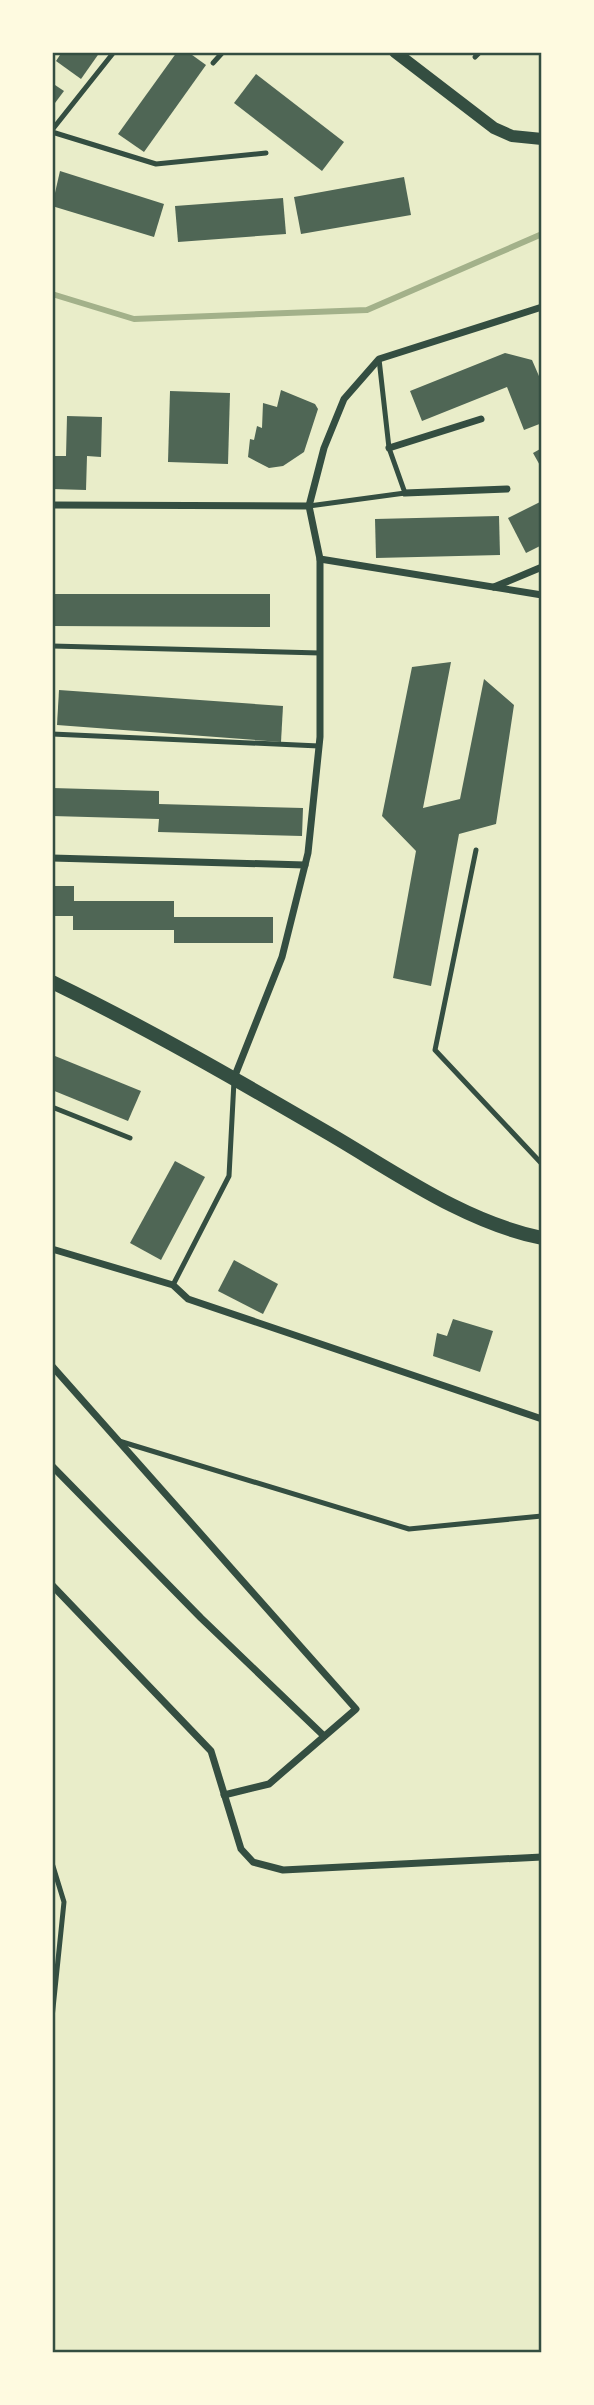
<svg xmlns="http://www.w3.org/2000/svg" width="594" height="2405" font-family="'Golos Text',sans-serif">
  <style>
    .lines { fill: none; stroke-linecap: round; stroke-linejoin: round }
    .stream { stroke: #a3b18a; stroke-width: 6 }
    .building { fill: #4f6655 }
    .service { stroke: #344e41; stroke-width: 5 }
    .minor { stroke: #344e41; stroke-width: 7 }
    .tertiary { stroke: #344e41; stroke-width: 12 }
    .secondary { stroke: #344e41; stroke-width: 14 }
    .neatline { fill: none; stroke: #344e41; stroke-width: 2.5 }
  </style>
  <rect width="100%" height="100%" fill="#e9edc9"/>
  <g class="lines">
    <polyline class="stream" points="52,294 134,319 367,310 542,234"/>
  </g>
  <g class="building">
    <polygon points="62,52 100,52 81,79 56,61"/>
    <polygon points="177,52 188,52 206,65 144,152 118,134"/>
    <polygon points="256,74 344,142 322,171 234,103"/>
    <polygon points="52,83 64,91 52,107"/>
    <polygon points="60,171 164,204 154,237 52,206"/>
    <polygon points="404,177 411,215 301,234 294,197"/>
    <polygon points="283,198 286,234 178,242 175,206"/>
    <polygon points="505,353 532,360 542,383 542,423 524,430 507,387 422,421 410,391"/>
    <polygon points="281,390 315,404 318,409 304,452 283,466 269,468 248,457 250,439 254,440 257,426 262,428 263,403 277,407"/>
    <polygon points="170,391 230,393 228,464 168,462"/>
    <polygon points="67,416 102,417 101,457 87,456 86,490 52,489 52,456 66,456"/>
    <polygon points="542,448 542,469 533,453"/>
    <polygon points="542,501 542,545 526,553 508,518"/>
    <polygon points="499,516 500,555 376,558 375,519"/>
    <polygon points="52,594 270,594 270,627 52,626"/>
    <polygon points="451,662 423,808 460,799 484,679 514,705 496,824 459,834 431,986 393,978 416,851 382,816 412,667"/>
    <polygon points="59,690 283,706 281,742 57,725"/>
    <polygon points="52,788 159,791 159,804 303,808 302,836 158,832 159,819 52,816"/>
    <polygon points="52,886 74,886 74,901 174,901 174,917 273,917 273,943 174,943 174,930 73,930 73,916 52,916"/>
    <polygon points="55,1056 141,1091 128,1121 52,1090"/>
    <polygon points="175,1161 205,1177 161,1260 130,1243"/>
    <polygon points="234,1260 278,1284 263,1314 218,1291"/>
    <polygon points="453,1319 493,1331 480,1372 433,1356 437,1333 447,1336"/>
  </g>
  <g class="lines">
    <g class="service">
      <polyline points="475,57 480,52"/>
      <polyline points="213,63 223,52"/>
      <polyline points="52,130 114,52"/>
      <polyline points="52,132 156,164 266,153"/>
      <polyline points="309,506 405,493 389,448 379,359"/>
      <polyline points="52,646 320,653"/>
      <polyline points="52,734 319,746"/>
      <polyline points="476,850 435,1050 542,1164"/>
      <polyline points="52,1107 130,1138"/>
      <polyline points="173,1285 229,1176 234,1081"/>
      <polyline points="119,1441 409,1529 542,1516"/>
      <polyline points="52,1863 64,1902 52,2018"/>
    </g>
    <g class="minor">
      <polyline points="389,448 481,419"/>
      <polyline points="405,493 507,489"/>
      <polyline points="52,505 309,506 320,559 320,737 308,853 282,957 234,1078"/>
      <polyline points="309,506 324,448 344,399 379,359 542,307"/>
      <polyline points="320,559 542,595"/>
      <polyline points="494,587 542,567"/>
      <polyline points="52,858 305,865"/>
      <polyline points="52,1249 173,1285 188,1299 542,1419"/>
      <polyline points="52,1366 356,1709 269,1784 224,1795"/>
      <polyline points="52,1466 201,1618 324,1736"/>
      <polyline points="52,1585 211,1751 241,1849 253,1862 283,1870 542,1857"/>
    </g>
    <polyline class="tertiary" points="395,52 494,128 512,136 542,139"/>
    <path class="secondary" d="M52 982C147 1028 237 1080 328 1133 395 1172 464 1222 542 1238"/>
  </g>
  <rect width="594" height="2405" fill="none" stroke="#fefae0" stroke-width="108"/>
  <rect x="54" y="54" width="486" height="2297" class="neatline"/>
</svg>
